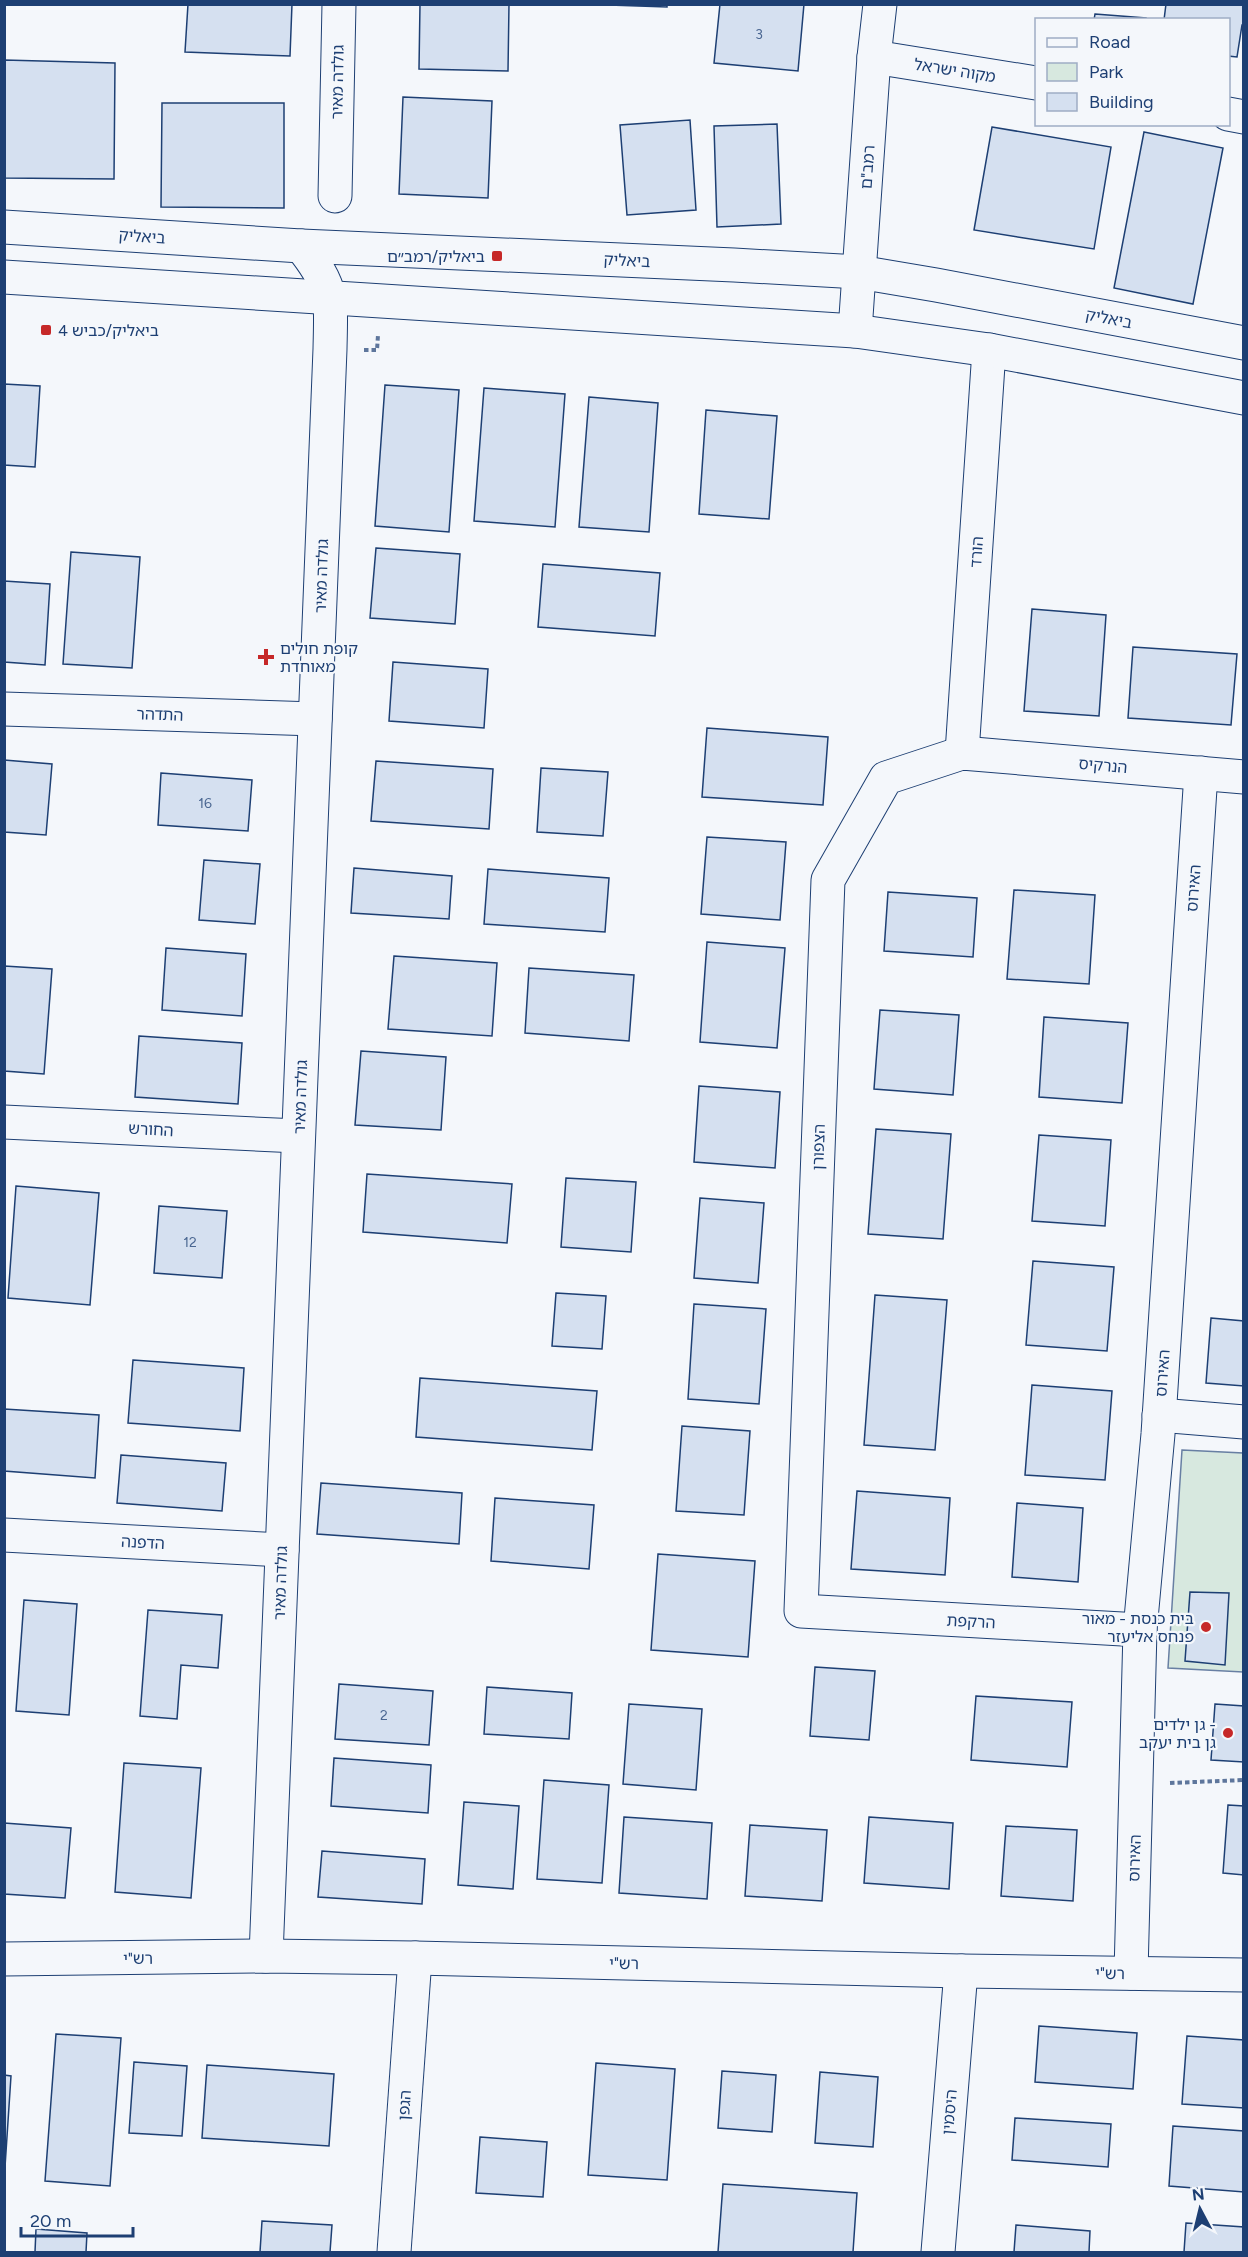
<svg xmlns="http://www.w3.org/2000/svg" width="1248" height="2257" font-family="Figtree,'Noto Sans Hebrew',sans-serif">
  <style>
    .green { fill: #d7e8df; stroke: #687fa3; stroke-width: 1.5 }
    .building { fill: #d5e0f0; stroke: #1d3f73; stroke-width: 1.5 }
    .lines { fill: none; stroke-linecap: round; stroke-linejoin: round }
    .street-casing { stroke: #1d3f73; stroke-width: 35 }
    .secondary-casing { stroke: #1d3f73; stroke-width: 35 }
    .path { stroke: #5e769c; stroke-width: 4; stroke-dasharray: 4.5 3; stroke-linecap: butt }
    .street { stroke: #f4f7fb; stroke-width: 33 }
    .secondary { stroke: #f4f7fb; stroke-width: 33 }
    .poi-dot { fill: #c62828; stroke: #f4f7fb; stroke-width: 2 }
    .labels { text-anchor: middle; stroke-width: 4.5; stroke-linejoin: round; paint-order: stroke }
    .number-label { font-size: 14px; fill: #4b6792 }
    .street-label { font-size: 16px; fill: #1d3f73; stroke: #f4f7fb }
    .poi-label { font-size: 16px; fill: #1d3f73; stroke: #f4f7fb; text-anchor: end }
  </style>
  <rect width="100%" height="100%" fill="#f4f7fb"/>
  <polygon class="green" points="1182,1450 1243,1453 1243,1672 1168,1668"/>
  <g class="building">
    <polygon points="188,4 292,4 290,56 185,52"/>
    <polygon points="420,4 509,4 508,71 419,69"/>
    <polygon points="579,4 667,4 667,7"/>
    <polygon points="720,4 804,4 798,71 714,63"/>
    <polygon points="1166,4 1244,4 1244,25 1242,25 1237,57 1228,56 1228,20 1164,20"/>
    <polygon points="1095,14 1146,18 1146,20 1094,20"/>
    <polygon points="4,60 115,63 114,179 4,178"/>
    <polygon points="403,97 492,101 488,198 399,194"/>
    <polygon points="162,103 284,103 284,208 161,207"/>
    <polygon points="690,120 696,210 627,215 620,125"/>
    <polygon points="777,124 781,224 717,227 714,126"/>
    <polygon points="992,127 1111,147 1094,249 974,230"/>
    <polygon points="1144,132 1223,148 1193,304 1114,288"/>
    <polygon points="4,384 40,386 35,467 4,465"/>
    <polygon points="385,385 459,390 449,532 375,526"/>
    <polygon points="484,388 565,394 555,527 474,521"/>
    <polygon points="589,397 658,403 649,532 579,527"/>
    <polygon points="706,410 777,416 769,519 699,514"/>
    <polygon points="376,548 460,554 455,624 370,618"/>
    <polygon points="71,552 140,557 132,668 63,664"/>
    <polygon points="543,564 660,573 655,636 538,627"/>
    <polygon points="4,581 50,584 45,665 4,662"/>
    <polygon points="1032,609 1106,615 1099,716 1024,711"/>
    <polygon points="1133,647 1237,654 1231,725 1128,718"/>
    <polygon points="393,662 488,669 484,728 389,721"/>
    <polygon points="707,728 828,737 823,805 702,797"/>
    <polygon points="4,760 52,764 46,835 4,832"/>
    <polygon points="376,761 493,769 489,829 371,821"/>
    <polygon points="541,768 608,772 603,836 537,832"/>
    <polygon points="161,773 252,780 248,831 158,825"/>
    <polygon points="707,837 786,842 780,920 701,914"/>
    <polygon points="204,860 260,864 255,924 199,920"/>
    <polygon points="354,868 452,876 449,919 351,913"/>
    <polygon points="488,869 609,878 605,932 484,924"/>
    <polygon points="1014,890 1095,895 1089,984 1007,979"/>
    <polygon points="888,892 977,898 973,957 884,951"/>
    <polygon points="707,942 785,948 777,1048 700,1042"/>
    <polygon points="166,948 246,954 242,1016 162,1010"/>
    <polygon points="394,956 497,963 492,1036 388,1029"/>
    <polygon points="4,966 52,969 44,1074 4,1071"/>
    <polygon points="529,968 634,975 629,1041 525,1033"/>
    <polygon points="880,1010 959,1015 953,1095 874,1089"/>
    <polygon points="1044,1017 1128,1023 1122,1103 1039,1097"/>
    <polygon points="139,1036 242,1043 238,1104 135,1097"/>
    <polygon points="361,1051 446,1057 441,1130 355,1125"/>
    <polygon points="699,1086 780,1092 775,1168 694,1162"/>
    <polygon points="876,1129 951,1134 943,1239 868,1234"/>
    <polygon points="1039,1135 1111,1140 1105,1226 1032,1221"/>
    <polygon points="367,1174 512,1184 507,1243 363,1232"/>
    <polygon points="566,1178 636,1182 631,1252 561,1247"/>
    <polygon points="16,1186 99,1193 90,1305 8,1298"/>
    <polygon points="700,1198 764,1203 758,1283 694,1278"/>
    <polygon points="159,1206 227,1211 222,1278 154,1273"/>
    <polygon points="1033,1261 1114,1267 1107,1351 1026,1345"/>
    <polygon points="556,1293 606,1296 602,1349 552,1346"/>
    <polygon points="875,1295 947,1300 935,1450 864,1445"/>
    <polygon points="694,1304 766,1309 759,1404 688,1399"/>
    <polygon points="1211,1318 1244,1321 1244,1386 1206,1383"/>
    <polygon points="133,1360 244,1368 240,1431 128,1423"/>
    <polygon points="420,1378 597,1391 592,1450 416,1437"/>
    <polygon points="1032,1385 1112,1391 1105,1480 1025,1475"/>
    <polygon points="4,1409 99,1415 95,1478 4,1471"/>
    <polygon points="682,1426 750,1431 744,1515 676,1511"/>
    <polygon points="121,1455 226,1463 222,1511 117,1503"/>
    <polygon points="321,1483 462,1493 459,1544 317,1534"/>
    <polygon points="857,1491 950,1498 945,1575 851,1569"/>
    <polygon points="495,1498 594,1505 589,1569 491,1561"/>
    <polygon points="1017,1503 1083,1508 1078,1582 1012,1577"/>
    <polygon points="658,1554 755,1561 748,1657 651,1650"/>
    <polygon points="1190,1592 1229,1593 1225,1665 1185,1661"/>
    <polygon points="24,1600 77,1604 69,1715 16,1711"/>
    <polygon points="148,1610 222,1615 218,1668 181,1665 177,1719 140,1716"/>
    <polygon points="815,1667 875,1671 869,1740 810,1736"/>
    <polygon points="339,1684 433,1691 429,1745 335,1739"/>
    <polygon points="487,1687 572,1693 569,1739 484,1734"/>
    <polygon points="976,1696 1072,1702 1067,1767 971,1760"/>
    <polygon points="629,1704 702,1709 696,1790 623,1784"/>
    <polygon points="1215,1704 1244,1706 1244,1762 1211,1760"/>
    <polygon points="334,1758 431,1765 428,1813 331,1806"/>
    <polygon points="124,1763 201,1768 191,1898 115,1892"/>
    <polygon points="544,1780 609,1785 602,1883 537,1879"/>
    <polygon points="464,1802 519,1806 513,1889 458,1885"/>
    <polygon points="1228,1805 1244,1806 1244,1875 1223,1873"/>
    <polygon points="624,1817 712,1823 707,1899 619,1893"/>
    <polygon points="869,1817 953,1823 949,1889 864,1883"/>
    <polygon points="4,1823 71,1828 65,1898 4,1894"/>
    <polygon points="750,1825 827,1830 822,1901 745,1896"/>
    <polygon points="1006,1826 1077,1830 1073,1901 1001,1896"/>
    <polygon points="322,1851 425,1859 422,1904 318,1897"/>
    <polygon points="1039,2026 1137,2033 1133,2089 1035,2082"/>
    <polygon points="56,2034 121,2038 110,2186 45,2181"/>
    <polygon points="1187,2036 1244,2040 1244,2108 1182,2104"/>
    <polygon points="134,2062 187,2066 182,2136 129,2133"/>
    <polygon points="596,2063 675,2069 667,2180 588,2175"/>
    <polygon points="207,2065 334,2074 329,2146 202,2138"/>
    <polygon points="722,2071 776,2075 772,2132 718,2128"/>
    <polygon points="820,2072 878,2077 873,2147 815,2143"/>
    <polygon points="4,2075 11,2076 5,2167 4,2167"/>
    <polygon points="1015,2118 1111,2124 1108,2167 1012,2160"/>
    <polygon points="1173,2126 1244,2131 1244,2192 1169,2186"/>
    <polygon points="480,2137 547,2142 543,2197 476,2193"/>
    <polygon points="723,2184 857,2193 853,2252 718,2252"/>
    <polygon points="262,2221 332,2225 330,2252 260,2252"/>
    <polygon points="1186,2223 1244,2227 1244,2252 1184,2252"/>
    <polygon points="1016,2225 1090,2231 1089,2252 1014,2252"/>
    <polygon points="36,2229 87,2233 86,2252 35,2252"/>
  </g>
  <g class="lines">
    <g class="street-casing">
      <g id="street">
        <polyline points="874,57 1036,83"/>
        <polyline points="1228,114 1244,117"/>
        <polyline points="335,196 339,4"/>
        <polyline points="855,331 874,57 880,4"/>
        <polyline points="4,709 315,719"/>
        <polyline points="962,753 989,350"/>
        <polyline points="4,1122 298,1136"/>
        <polyline points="1159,1415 1244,1422"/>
        <polyline points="4,1535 282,1550"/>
        <polyline points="1140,1630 801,1611 828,880 886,778 962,753 1244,777"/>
        <path d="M266 1956 330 349C331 299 334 287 301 246"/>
        <polyline points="4,1959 266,1956 415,1958 961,1971 1244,1975"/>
        <polyline points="1131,1973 1140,1630 1158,1434 1201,773"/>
        <polyline points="394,2252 415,1958"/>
        <polyline points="938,2252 961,1971"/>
      </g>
    </g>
    <g class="secondary-casing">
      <g id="secondary">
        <polyline points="4,227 301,246 734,265 859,272 936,285 1244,343"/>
        <polyline points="4,277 855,331 989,350 1244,398"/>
      </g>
    </g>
    <g class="path">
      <polyline points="364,350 377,350 378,335"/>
      <polyline points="1170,1783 1244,1780"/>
    </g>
    <use href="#street" class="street"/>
    <use href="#secondary" class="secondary"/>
  </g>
  <g class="poi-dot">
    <rect x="491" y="250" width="12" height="12" rx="3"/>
    <rect x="40" y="324" width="12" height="12" rx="3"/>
    <path d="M263 648h6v6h6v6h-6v6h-6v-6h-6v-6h6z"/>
    <circle cx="1206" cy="1627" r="6"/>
    <circle cx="1228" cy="1733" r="6"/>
  </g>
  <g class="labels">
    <g class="number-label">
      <text x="759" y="39">3</text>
      <text x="205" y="808">16</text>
      <text x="190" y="1247">12</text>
      <text x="384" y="1720">2</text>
    </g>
    <g class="street-label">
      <text transform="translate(955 70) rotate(9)" y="6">מקוה ישראל</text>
      <text transform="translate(337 82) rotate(-89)" y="6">גולדה מאיר</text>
      <text transform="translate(867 167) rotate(-86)" y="6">רמב"ם</text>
      <text transform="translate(142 236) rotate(4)" y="6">ביאליק</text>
      <text transform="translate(627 260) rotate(3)" y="6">ביאליק</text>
      <text transform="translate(1109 318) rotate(11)" y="6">ביאליק</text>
      <text transform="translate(976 552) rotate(-86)" y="6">הורד</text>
      <text transform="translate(321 576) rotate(-88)" y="6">גולדה מאיר</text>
      <text transform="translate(160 714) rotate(2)" y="6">התדהר</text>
      <text transform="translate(1103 765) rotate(5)" y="6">הנרקיס</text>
      <text transform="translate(1193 888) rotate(-86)" y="6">האירוס</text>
      <text transform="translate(300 1097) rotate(-88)" y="6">גולדה מאיר</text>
      <text transform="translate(151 1129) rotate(3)" y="6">החורש</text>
      <text transform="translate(818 1147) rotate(-88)" y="6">הצפורן</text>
      <text transform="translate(1162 1373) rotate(-86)" y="6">האירוס</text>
      <text transform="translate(143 1542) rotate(3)" y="6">הדפנה</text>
      <text transform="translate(280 1583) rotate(-88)" y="6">גולדה מאיר</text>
      <text transform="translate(971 1621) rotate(3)" y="6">הרקפת</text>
      <text transform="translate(1134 1858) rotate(-88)" y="6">האירוס</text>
      <text transform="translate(138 1958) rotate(-1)" y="6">רש"י</text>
      <text transform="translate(624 1963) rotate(1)" y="6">רש"י</text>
      <text transform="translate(1110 1973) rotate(1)" y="6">רש"י</text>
      <text transform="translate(404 2105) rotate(-86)" y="6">הגפן</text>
      <text transform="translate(949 2112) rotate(-85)" y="6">היסמין</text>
    </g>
    <g class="poi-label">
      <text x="485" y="262">ביאליק/רמב״ם</text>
      <text x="58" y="336" text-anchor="start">ביאליק/כביש 4</text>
      <text x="280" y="654" text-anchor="start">קופת חולים<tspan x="280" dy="18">מאוחדת</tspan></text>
      <text x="1194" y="1624">בית כנסת - מאור<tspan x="1194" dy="18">פנחס אליעזר</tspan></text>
      <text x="1216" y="1730">גן ילדים -<tspan x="1216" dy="18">גן בית יעקב</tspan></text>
    </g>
  </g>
  <rect width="1248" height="2257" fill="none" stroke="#1d3f73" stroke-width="12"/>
  <rect x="1035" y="18" width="195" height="108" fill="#f4f7fb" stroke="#9eadc5" stroke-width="1.5"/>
  <rect x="1047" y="38" width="30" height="9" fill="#f4f7fb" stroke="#9eadc5" stroke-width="1.5"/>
  <text x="1089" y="48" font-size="18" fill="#1d3f73">Road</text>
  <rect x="1047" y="63" width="30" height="18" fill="#d7e8df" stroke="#9eadc5" stroke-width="1.5"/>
  <text x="1089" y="78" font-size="18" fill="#1d3f73">Park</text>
  <rect x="1047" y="93" width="30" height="18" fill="#d5e0f0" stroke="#9eadc5" stroke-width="1.5"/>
  <text x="1089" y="108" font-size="18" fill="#1d3f73">Building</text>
  <g transform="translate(1200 2209) rotate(353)" stroke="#f4f7fb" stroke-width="4.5" paint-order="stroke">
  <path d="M0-4.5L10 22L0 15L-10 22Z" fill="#1d3f73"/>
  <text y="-9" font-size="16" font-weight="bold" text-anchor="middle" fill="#1d3f73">N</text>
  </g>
  <path d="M21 2227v9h112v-9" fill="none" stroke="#1d3f73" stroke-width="3"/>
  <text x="30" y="2227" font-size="18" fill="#1d3f73" stroke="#f4f7fb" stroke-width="4.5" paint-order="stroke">20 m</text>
</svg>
